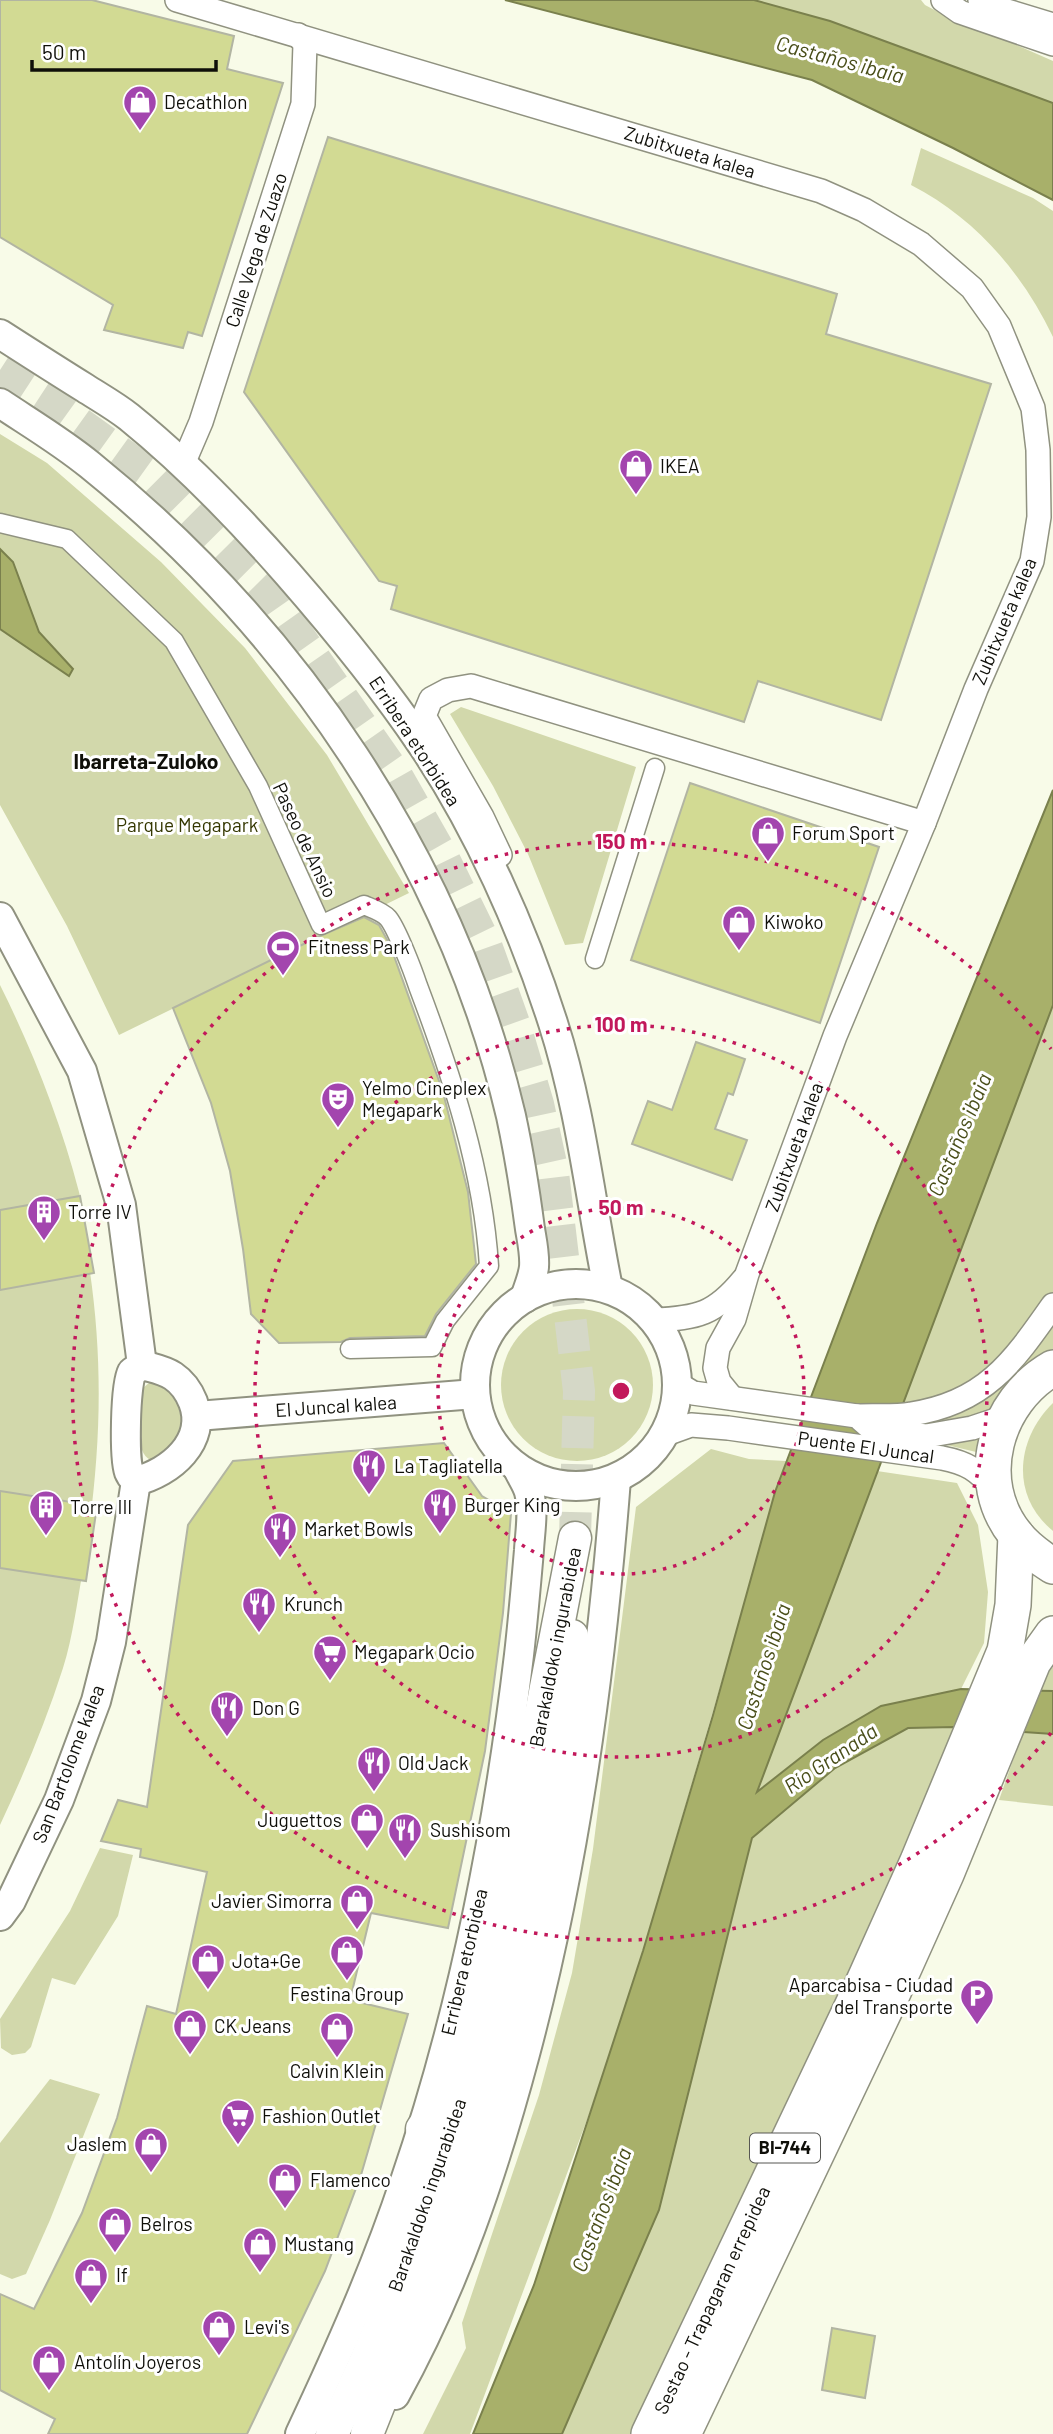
<svg xmlns="http://www.w3.org/2000/svg" width="1053" height="2434" font-family="Barlow,sans-serif">
  <style>
    .green { fill: #d2d8ab }
    .water { fill: #a8b06a; stroke: #7a804d; stroke-width: 2 }
    .building { fill: #d2da93; stroke: #b2b5a2; stroke-width: 2 }
    .lines { fill: none; stroke-linecap: round; stroke-linejoin: round }
    .secondary-tunnel { stroke: #d5d8c7; stroke-width: 32; stroke-dasharray: 32 16; stroke-linecap: butt }
    .pedestrian-casing { stroke: #909280; stroke-width: 21 }
    .minor-casing { stroke: #909280; stroke-width: 26 }
    .tertiary-casing { stroke: #909280; stroke-width: 32 }
    .secondary-casing { stroke: #909280; stroke-width: 35 }
    .primary-casing { stroke: #909280; stroke-width: 38 }
    .pedestrian { stroke: #fff; stroke-width: 18 }
    .minor { stroke: #fff; stroke-width: 23 }
    .tertiary { stroke: #fff; stroke-width: 28 }
    .secondary { stroke: #fff; stroke-width: 32 }
    .primary { stroke: #fff; stroke-width: 35 }
    .ring { fill: none; stroke: #c2185b; stroke-width: 3.5; stroke-dasharray: 3.5 7 }
    .labels { text-anchor: middle; stroke-width: 6; stroke-linejoin: round; paint-order: stroke }
    .shield { fill: #fff; stroke: #575753; stroke-width: 2 }
    .shield-label { font-size: 18px; font-weight: bold; fill: #0f0f09 }
    .poi-label { font-size: 19px; fill: #0f0f09; stroke: #fff; text-anchor: start }
    .street-label { font-size: 19px; fill: #0f0f09; stroke: #fff }
    .park-label { font-size: 19px; fill: #343700; stroke: #fff }
    .water-label { font-size: 21px; font-style: italic; fill: #494e19; stroke: #fff }
    .neighbourhood-label { font-size: 21px; font-weight: bold; fill: #0f0f09; stroke: #fff }
    .centre { fill: #c2185b; stroke: #fff; stroke-width: 3.5 }
    .ring-label { font-size: 21px; text-anchor: middle; font-weight: bold; fill: #c2185b; stroke: #fff; stroke-width: 6; stroke-linejoin: round; paint-order: stroke }
  </style>
  <rect width="100%" height="100%" fill="#f8fbe8"/>
  <g class="green">
    <polygon points="753,0 921,0 925,5 963,25 1012,43 1053,61 1053,103 830,21"/>
    <path d="M921 148 1033 198 1053 211V337C1022 272 975 218 911 185Z"/>
    <polygon points="0,434 47,463 161,562 245,648 327,755 409,893 119,1035 67,926 0,805"/>
    <polygon points="461,707 636,767 583,943 565,945 528,854 493,786 450,714"/>
    <path d="M0 985C32 1049 61 1122 79 1192 85 1215 86 1241 89 1265 105 1372 100 1463 83 1570 77 1602 73 1636 63 1668 46 1721 24 1774 0 1825Z"/>
    <polygon points="1053,1005 1053,1368 993,1456 892,1432"/>
    <circle cx="577" cy="1385" r="76"/>
    <path d="M155 1380C197 1396 187 1444 151 1460 135 1454 135 1411 139 1396 141 1388 148 1383 155 1380Z"/>
    <path d="M1053 1403V1531C1010 1496 1016 1439 1053 1403Z"/>
    <polygon points="711,1449 749,1459 786,1461 643,1951 591,2109 470,2434 423,2434 466,2348 462,2323 539,2095 572,1973 593,1849 636,1507"/>
    <polygon points="877,1471 957,1483 978,1525 988,1592 984,1643 961,1689 881,1706 823,1740 756,1793"/>
    <polygon points="1053,1667 1053,1806 999,1800 1041,1680"/>
    <polygon points="954,1727 841,2002 633,2434 562,2434 659,2210 752,1838 835,1768 908,1728"/>
    <polygon points="100,1848 133,1855 118,1916 75,1985 52,1978 31,2047 25,2053 12,2055 1,2048 0,2019 70,1911"/>
    <polygon points="50,2079 100,2094 50,2220 26,2274 12,2279 0,2274 0,2143"/>
  </g>
  <g class="water">
    <polygon points="505,0 754,0 830,21 1053,103 1053,200 953,148 812,80"/>
    <polygon points="0,549 13,562 39,632 73,669 69,676 0,629"/>
    <polygon points="1053,790 1053,1005 757,1792 823,1740 881,1706 961,1689 1053,1691 1053,1734 954,1727 908,1728 835,1768 752,1838 659,2210 562,2434 473,2434 534,2285 643,1951 713,1715 775,1492 877,1223"/>
  </g>
  <g class="building">
    <polygon points="0,0 92,0 234,36 227,69 283,83 202,336 188,332 183,348 104,330 113,305 0,237"/>
    <polygon points="328,137 837,294 826,334 991,384 881,720 758,681 744,722 391,609 397,586 379,581 244,392"/>
    <polygon points="690,783 879,847 820,1023 631,960"/>
    <polygon points="364,917 379,925 390,945 443,1092 468,1192 476,1264 436,1314 425,1336 350,1338 341,1342 279,1343 251,1314 243,1249 230,1171 211,1103 173,1008 320,936"/>
    <polygon points="696,1042 745,1059 733,1095 728,1093 715,1129 747,1140 732,1180 632,1144 648,1101 672,1110"/>
    <polygon points="80,1196 94,1273 0,1290 0,1210"/>
    <polygon points="444,1443 482,1496 511,1513 503,1613 485,1751 448,1928 371,1913 350,2000 408,2014 361,2175 325,2271 247,2434 48,2434 55,2419 0,2390 0,2294 34,2309 82,2213 117,2118 147,2006 176,2014 207,1872 140,1857 141,1849 101,1841 118,1800 147,1807 188,1525 233,1461"/>
    <polygon points="0,1491 97,1506 86,1581 0,1568"/>
    <polygon points="832,2328 875,2336 865,2398 822,2390"/>
  </g>
  <g class="lines">
    <polyline class="secondary-tunnel" points="0,370 60,409 149,473 268,592 397,776 443,857 486,945 515,1026 538,1104 553,1173 579,1391 575,1538"/>
    <g class="pedestrian-casing">
      <g id="pedestrian">
        <path d="M0 523 67 539 174 641 258 786 321 925 364 905C371 908 383 912 388 918 397 929 413 971 418 986 452 1076 483 1170 489 1266L445 1321 432 1347 350 1349"/>
        <polyline points="595,959 655,768"/>
      </g>
    </g>
    <g class="minor-casing">
      <g id="minor">
        <polyline points="177,0 821,191 864,210 921,244 972,288 999,326 1033,408 1038,450 1039,517 1032,561 976,689 924,823 835,1036 747,1274 734,1319 718,1348 715,1368 719,1382 732,1398"/>
        <polyline points="943,0 960,12 1053,44"/>
        <polyline points="980,0 997,8 1053,25"/>
        <polyline points="183,464 201,422 303,104 305,44 298,35"/>
        <polyline points="500,855 482,817 424,716 431,699 448,690 471,686 924,823"/>
        <path d="M654 1320C698 1318 715 1314 743 1280"/>
        <polyline points="678,1384 693,1393 857,1416 873,1430 926,1436 972,1428 1005,1417"/>
        <path d="M857 1416C875 1415 894 1417 911 1414 985 1403 1013 1362 1053 1305"/>
        <path d="M666 1434 691 1425 728 1428 942 1458C968 1463 977 1470 995 1489"/>
      </g>
    </g>
    <g class="tertiary-casing">
      <g id="tertiary">
        <path d="M0 334C28 352 56 370 85 388 99 397 115 406 129 417 187 464 239 518 288 574 336 629 382 685 423 746 478 828 523 929 553 1023 581 1110 590 1199 608 1288"/>
        <path d="M0 403C30 423 62 442 90 465 293 629 451 860 511 1116 519 1153 525 1191 530 1229 532 1241 535 1254 534 1267 533 1277 528 1288 525 1298"/>
        <polyline points="0,917 82,1071 121,1205 142,1365"/>
        <circle cx="576" cy="1385" r="101"/>
        <path d="M142 1365C152 1368 164 1370 173 1376 182 1382 189 1392 193 1402 208 1441 170 1473 136 1481 132 1477 131 1477 129 1472 124 1458 125 1385 132 1372Z"/>
        <polyline points="197,1416 475,1394"/>
        <polyline points="0,1916 11,1901 59,1800 96,1701 111,1642 136,1481"/>
        <path d="M395 2395C455 2286 493 2174 525 2054 575 1866 601 1673 616 1479"/>
        <path d="M300 2434C339 2351 376 2268 405 2181 463 2012 498 1832 519 1655 523 1620 526 1585 529 1550 530 1532 534 1511 529 1492 527 1484 521 1476 518 1469"/>
      </g>
    </g>
    <g class="secondary-casing">
      <g id="secondary">
        <polyline points="422,2129 458,2078"/>
        <path d="M332 2434C402 2290 456 2137 492 1980 512 1892 524 1803 541 1714 552 1655 564 1596 575 1538"/>
        <polyline points="367,2434 453,2218 503,2052 538,1895 560,1772 569,1719 572,1636"/>
      </g>
    </g>
    <g class="primary-casing">
      <g id="primary">
        <path d="M1053 1368C995 1401 972 1481 1016 1535 1026 1548 1039 1557 1053 1566"/>
        <polyline points="649,2434 861,1988 918,1861 1005,1651 1013,1605 1016,1535"/>
        <polyline points="683,2434 889,2001 946,1874 1033,1662 1053,1634"/>
      </g>
    </g>
    <use href="#pedestrian" class="pedestrian"/>
    <use href="#minor" class="minor"/>
    <use href="#tertiary" class="tertiary"/>
    <use href="#secondary" class="secondary"/>
    <use href="#primary" class="primary"/>
  </g>
  <g class="ring">
    <circle cx="621" cy="1391" r="183"/>
    <circle cx="621" cy="1391" r="366"/>
    <path d="M1051 1733A549 549 0 1 1 1051 1049"/>
  </g>
  <defs>
    <g id="shop-pin" transform="scale(1.75)"><path d="M0 17L-7.5 6A9.5 9.5 0 1 1 7.5 6Z" fill="#a345ae" stroke="#fff"/><path d="M-5-2.5h2.3a2.7 3.5 0 0 1 5.4 0H5L5.5 6h-11ZM-1.5-2.5h3a1.5 2.3 0 0 0-3 0Z" fill="#fff"/></g>
    <g id="stadium-pin" transform="scale(1.75)"><path d="M0 17L-7.5 6A9.5 9.5 0 1 1 7.5 6Z" fill="#a345ae" stroke="#fff"/><path d="M0-5a6.5 5 0 1 0 0 10a6.5 5 0 1 0 0-10ZM-3.5-1.8h7v3.6h-7Z" fill="#fff"/></g>
    <g id="theatre-pin" transform="scale(1.75)"><path d="M0 17L-7.5 6A9.5 9.5 0 1 1 7.5 6Z" fill="#a345ae" stroke="#fff"/><path d="M-5-5.5Q0-4 5-5.5V0Q5 5 0 6Q-5 5-5 0ZM-3.3-2.5H-1v1.5H-3.3ZM1-2.5H3.3v1.5H1ZM-2.8 1Q0 5.5 2.8 1Z" fill="#fff"/></g>
    <g id="building-pin" transform="scale(1.75)"><path d="M0 17L-7.5 6A9.5 9.5 0 1 1 7.5 6Z" fill="#a345ae" stroke="#fff"/><path d="M-4-6H4V6H1V3H-1V6H-4ZM-2.5-4.3h1.7v1.8h-1.7ZM.8-4.3h1.7v1.8H.8ZM-2.5-1h1.7V.8h-1.7ZM.8-1h1.7V.8H.8Z" fill="#fff"/></g>
    <g id="restaurant-pin" transform="scale(1.75)"><path d="M0 17L-7.5 6A9.5 9.5 0 1 1 7.5 6Z" fill="#a345ae" stroke="#fff"/><path d="M-5-6h1v4h1v-4h1v4h1v-4h1v5L-1.5 .5V6h-2V.5L-5-1ZM5-6V6H3V1.5H1.5Q1.5-4 5-6Z" fill="#fff"/></g>
    <g id="supermarket-pin" transform="scale(1.75)"><path d="M0 17L-7.5 6A9.5 9.5 0 1 1 7.5 6Z" fill="#a345ae" stroke="#fff"/><path d="M-6-5.5h2.5l.6 2H6L4.5 2H-2.5L-4.4-4H-6ZM-1.5 3.2a1.3 1.3 0 1 0 .1 0ZM3 3.2a1.3 1.3 0 1 0 .1 0Z" fill="#fff"/></g>
    <g id="parking-pin" transform="scale(1.75)"><path d="M0 17L-7.5 6A9.5 9.5 0 1 1 7.5 6Z" fill="#a345ae" stroke="#fff"/><path d="M-3.5-5.5H1a3.5 3.5 0 0 1 0 7H-1V5.5H-3.5ZM-1-3.4V-.6H.8a1.4 1.4 0 0 0 0-2.8Z" fill="#fff"/></g>
  </defs>
  <g fill-rule="evenodd">
    <use href="#shop-pin" x="140" y="102"/>
    <use href="#shop-pin" x="636" y="466"/>
    <use href="#shop-pin" x="768" y="833"/>
    <use href="#shop-pin" x="739" y="922"/>
    <use href="#stadium-pin" x="283" y="947"/>
    <use href="#theatre-pin" x="338" y="1099"/>
    <use href="#building-pin" x="44" y="1212"/>
    <use href="#restaurant-pin" x="369" y="1466"/>
    <use href="#restaurant-pin" x="440" y="1505"/>
    <use href="#building-pin" x="46" y="1507"/>
    <use href="#restaurant-pin" x="280" y="1529"/>
    <use href="#restaurant-pin" x="259" y="1604"/>
    <use href="#supermarket-pin" x="330" y="1652"/>
    <use href="#restaurant-pin" x="227" y="1708"/>
    <use href="#restaurant-pin" x="374" y="1763"/>
    <use href="#shop-pin" x="367" y="1820"/>
    <use href="#restaurant-pin" x="405" y="1830"/>
    <use href="#shop-pin" x="357" y="1901"/>
    <use href="#shop-pin" x="347" y="1952"/>
    <use href="#shop-pin" x="208" y="1961"/>
    <use href="#parking-pin" x="977" y="1996"/>
    <use href="#shop-pin" x="190" y="2026"/>
    <use href="#shop-pin" x="337" y="2029"/>
    <use href="#supermarket-pin" x="238" y="2116"/>
    <use href="#shop-pin" x="151" y="2144"/>
    <use href="#shop-pin" x="285" y="2180"/>
    <use href="#shop-pin" x="115" y="2224"/>
    <use href="#shop-pin" x="260" y="2244"/>
    <use href="#shop-pin" x="91" y="2275"/>
    <use href="#shop-pin" x="219" y="2327"/>
    <use href="#shop-pin" x="49" y="2362"/>
  </g>
  <g class="labels">
    <rect class="shield" x="750" y="2133.5" width="70" height="29" rx="5"/>
    <g class="shield-label">
      <text x="785" y="2154">BI-744</text>
    </g>
    <g class="poi-label">
      <text x="164" y="109">Decathlon</text>
      <text x="660" y="473">IKEA</text>
      <text x="792" y="840">Forum Sport</text>
      <text x="764" y="929">Kiwoko</text>
      <text x="308" y="954">Fitness Park</text>
      <text x="362" y="1095">Yelmo Cineplex<tspan x="362" dy="22">Megapark</tspan></text>
      <text x="68" y="1219">Torre IV</text>
      <text x="394" y="1473">La Tagliatella</text>
      <text x="464" y="1512">Burger King</text>
      <text x="70" y="1514">Torre III</text>
      <text x="304" y="1536">Market Bowls</text>
      <text x="284" y="1611">Krunch</text>
      <text x="354" y="1659">Megapark Ocio</text>
      <text x="252" y="1715">Don G</text>
      <text x="398" y="1770">Old Jack</text>
      <text x="342" y="1827" text-anchor="end">Juguettos</text>
      <text x="430" y="1837">Sushisom</text>
      <text x="332" y="1908" text-anchor="end">Javier Simorra</text>
      <text x="232" y="1968">Jota+Ge</text>
      <text x="953" y="1992" text-anchor="end">Aparcabisa - Ciudad<tspan x="953" dy="22">del Transporte</tspan></text>
      <text x="347" y="2001" text-anchor="middle">Festina Group</text>
      <text x="214" y="2033">CK Jeans</text>
      <text x="337" y="2078" text-anchor="middle">Calvin Klein</text>
      <text x="262" y="2123">Fashion Outlet</text>
      <text x="127" y="2151" text-anchor="end">Jaslem</text>
      <text x="310" y="2187">Flamenco</text>
      <text x="140" y="2231">Belros</text>
      <text x="284" y="2251">Mustang</text>
      <text x="116" y="2282">If</text>
      <text x="244" y="2334">Levi's</text>
      <text x="74" y="2369">Antolín Joyeros</text>
    </g>
    <g class="street-label">
      <text transform="translate(690 152) rotate(17)" y="7">Zubitxueta kalea</text>
      <text transform="translate(256 250) rotate(-72)" y="7">Calle Vega de Zuazo</text>
      <text transform="translate(1004 621) rotate(-67)" y="7">Zubitxueta kalea</text>
      <text transform="translate(415 741) rotate(57)" y="7">Erribera etorbidea</text>
      <text transform="translate(305 840) rotate(65)" y="7">Paseo de Ansio</text>
      <text transform="translate(794 1147) rotate(-70)" y="7">Zubitxueta kalea</text>
      <text transform="translate(336 1406) rotate(-4)" y="7">El Juncal kalea</text>
      <text transform="translate(866 1447) rotate(8)" y="7">Puente El Juncal</text>
      <text transform="translate(555 1647) rotate(-79)" y="7">Barakaldoko ingurabidea</text>
      <text transform="translate(68 1764) rotate(-69)" y="7">San Bartolome kalea</text>
      <text transform="translate(464 1962) rotate(-77)" y="7">Erribera etorbidea</text>
      <text transform="translate(427 2195) rotate(-71)" y="7">Barakaldoko ingurabidea</text>
      <text transform="translate(712 2300) rotate(-65)" y="7">Sestao - Trapagaran errepidea</text>
    </g>
    <g class="park-label">
      <text x="187" y="832">Parque Megapark</text>
    </g>
    <g class="water-label">
      <text transform="translate(840 60) rotate(15)" y="7">Castaños ibaia</text>
      <text transform="translate(960 1135) rotate(-67)" y="7">Castaños ibaia</text>
      <text transform="translate(764 1667) rotate(-72)" y="7">Castaños ibaia</text>
      <text transform="translate(831 1759) rotate(-34)" y="7">Río Granada</text>
      <text transform="translate(602 2210) rotate(-69)" y="7">Castaños ibaia</text>
    </g>
    <g class="neighbourhood-label">
      <text x="146" y="769">Ibarreta-Zuloko</text>
    </g>
  </g>
  <circle cx="621" cy="1391" r="10" class="centre"/>
  <g class="ring-label">
    <text x="621" y="849">150 m</text>
    <text x="621" y="1032">100 m</text>
    <text x="621" y="1215">50 m</text>
  </g>
  <path d="M32 60v10h184v-10" fill="none" stroke="#0f0f09" stroke-width="3.5"/>
  <text x="42" y="60" font-size="21" fill="#0f0f09" stroke="#ffffff" stroke-width="5" paint-order="stroke">50 m</text>
</svg>
